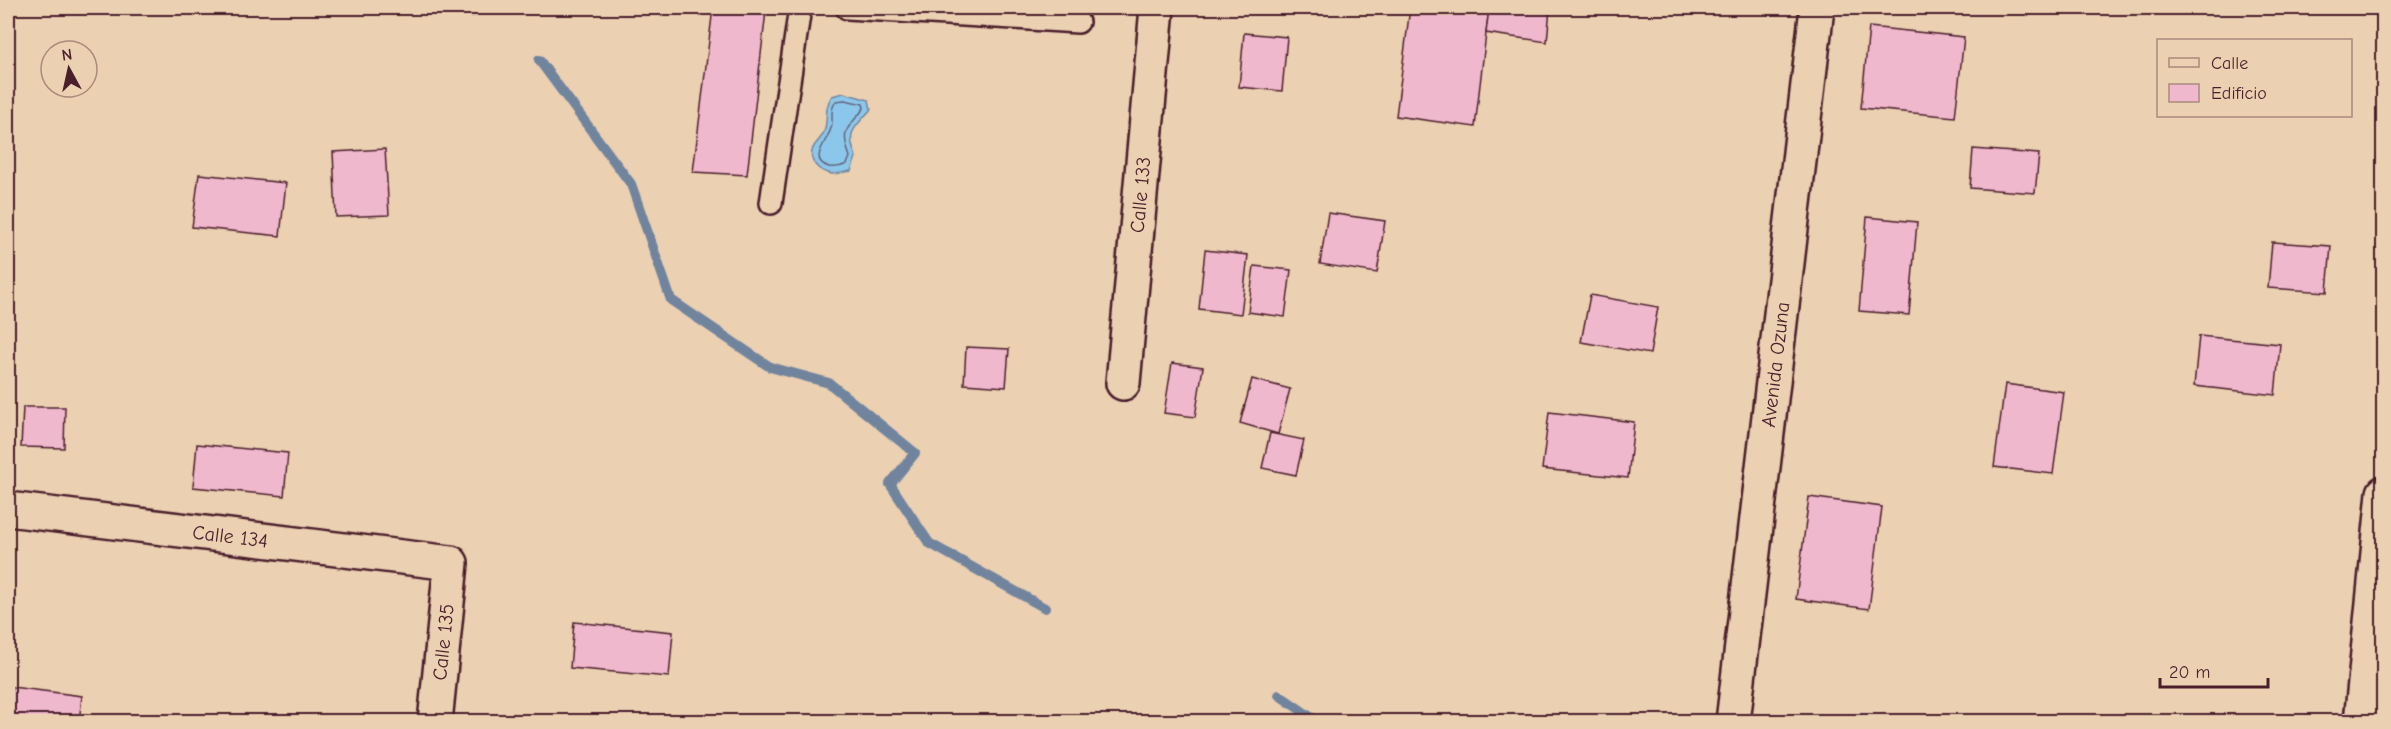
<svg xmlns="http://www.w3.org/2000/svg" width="2391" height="729" font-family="'Comic Neue',sans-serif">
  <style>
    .water { fill: #8bc7eb; stroke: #71849e; stroke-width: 1.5 }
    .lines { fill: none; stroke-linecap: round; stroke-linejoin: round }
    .shore { stroke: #646278; stroke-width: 1.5 }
    .stream { stroke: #71849e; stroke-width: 10 }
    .building { fill: #f0b8cd; stroke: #4a1f2b; stroke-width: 1.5 }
    .lane-casing { stroke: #4a1f2b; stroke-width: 26 }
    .street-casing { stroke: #4a1f2b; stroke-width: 38 }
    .secondary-casing { stroke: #4a1f2b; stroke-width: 38 }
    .lane { stroke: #ebd0b2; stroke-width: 21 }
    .street { stroke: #ebd0b2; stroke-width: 33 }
    .secondary { stroke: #ebd0b2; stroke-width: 33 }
    .labels { text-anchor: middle; stroke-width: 4.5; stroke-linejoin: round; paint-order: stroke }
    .street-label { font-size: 20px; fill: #4a1f2b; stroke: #ebd0b2 }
  </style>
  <rect width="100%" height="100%" fill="#ebd0b2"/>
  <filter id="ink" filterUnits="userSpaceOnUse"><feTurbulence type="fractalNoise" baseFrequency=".0167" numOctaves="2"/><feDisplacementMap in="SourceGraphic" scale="12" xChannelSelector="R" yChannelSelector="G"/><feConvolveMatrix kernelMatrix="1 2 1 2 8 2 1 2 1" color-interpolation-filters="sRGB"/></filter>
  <g filter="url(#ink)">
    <path class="water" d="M844 93 869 100 871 109C855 128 845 131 856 157L851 171C845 172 838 174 832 174 820 172 807 162 813 148 816 142 822 138 824 132 829 118 823 110 832 96Z"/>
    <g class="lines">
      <path class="shore" d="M845 100 863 104 864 108C849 129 839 127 850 157L847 164C841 167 836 168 829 167 807 160 828 141 831 128 834 118 829 110 836 101Z"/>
      <g class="stream">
        <polyline points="465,8 473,12"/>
        <polyline points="539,60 631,184 671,300 770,367 829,383 915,453 890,484 929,543 1045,608"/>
        <polyline points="1279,695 1318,722"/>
      </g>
    </g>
    <g class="building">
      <polygon points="713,8 766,11 747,175 693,172"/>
      <polygon points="740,8 767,8 766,11"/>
      <polygon points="1410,8 1489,8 1475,127 1396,116"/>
      <polygon points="1489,8 1550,8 1547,42 1486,33"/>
      <polygon points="1869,27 1964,37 1955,117 1861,108"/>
      <polygon points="1244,33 1287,37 1282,91 1239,87"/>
      <polygon points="385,149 389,215 336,217 333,152"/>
      <polygon points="1973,149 2039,154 2035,193 1970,188"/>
      <polygon points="199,174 286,183 280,236 192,227"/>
      <polygon points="1328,213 1385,221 1377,273 1320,264"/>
      <polygon points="1867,217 1917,222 1909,315 1859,311"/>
      <polygon points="2272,242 2331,246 2327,292 2268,288"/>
      <polygon points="1205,250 1248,255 1241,314 1199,309"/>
      <polygon points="8,258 11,259 8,288"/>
      <polygon points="1254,266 1291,270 1285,317 1248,312"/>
      <polygon points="1590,295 1658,307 1650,354 1581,342"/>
      <polygon points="2199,336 2280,344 2275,395 2194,386"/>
      <polygon points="966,347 1009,349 1006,387 964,384"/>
      <polygon points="1172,363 1203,367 1195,417 1164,413"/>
      <polygon points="1252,379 1290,389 1278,434 1240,423"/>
      <polygon points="2005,384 2064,392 2053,474 1994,467"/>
      <polygon points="23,407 65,407 64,448 21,447"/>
      <polygon points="1549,412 1634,422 1628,478 1542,469"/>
      <polygon points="1270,433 1304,440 1296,475 1262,468"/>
      <polygon points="197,444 288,453 284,496 193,487"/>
      <polygon points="1809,497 1882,507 1869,609 1796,599"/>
      <polygon points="574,622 673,632 669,677 570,668"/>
      <polygon points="12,687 82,696 79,722 8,722"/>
    </g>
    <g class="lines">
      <g class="lane-casing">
        <g id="lane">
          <polyline points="847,8 1078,22"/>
          <polyline points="771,203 800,8"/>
        </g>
      </g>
      <g class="street-casing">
        <g id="street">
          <path id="s1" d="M1123 383 1157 8"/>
          <path id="s2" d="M8 509 451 563 435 722"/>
          <polyline points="2361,722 2384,493"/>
        </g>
      </g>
      <g class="secondary-casing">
        <g id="secondary">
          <path id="s3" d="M1733 722 1817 8"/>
        </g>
      </g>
      <use href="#lane" class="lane"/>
      <use href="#street" class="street"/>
      <use href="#secondary" class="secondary"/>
    </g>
  </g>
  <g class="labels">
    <g class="street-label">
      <text dy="7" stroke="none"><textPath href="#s1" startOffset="189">Calle 133</textPath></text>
      <text dy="7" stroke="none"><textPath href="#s3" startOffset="360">Avenida Ozuna</textPath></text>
      <text dy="7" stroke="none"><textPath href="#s2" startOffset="224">Calle 134</textPath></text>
      <text transform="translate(443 642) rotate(-84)" y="7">Calle 135</text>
    </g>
  </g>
  <rect width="2391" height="729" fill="none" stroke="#ebd0b2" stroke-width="30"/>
  <rect x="15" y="15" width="2361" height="699" fill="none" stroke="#4a1f2b" stroke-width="2" filter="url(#ink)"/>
  <rect x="2157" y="39" width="195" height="78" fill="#ebd0b2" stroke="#ab897c" stroke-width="1.5"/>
  <rect x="2169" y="58" width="30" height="9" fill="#ebd0b2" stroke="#ab897c" stroke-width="1.5"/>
  <text x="2211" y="69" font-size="18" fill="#4a1f2b">Calle</text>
  <rect x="2169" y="84" width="30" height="18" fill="#f0b8cd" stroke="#ab897c" stroke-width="1.5"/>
  <text x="2211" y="99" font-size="18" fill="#4a1f2b">Edificio</text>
  <g transform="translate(69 69) rotate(352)"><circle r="28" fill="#ebd0b2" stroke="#ab897c" stroke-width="1.5"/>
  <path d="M0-4.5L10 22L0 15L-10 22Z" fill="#4a1f2b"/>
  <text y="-9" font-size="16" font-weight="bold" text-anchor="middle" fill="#4a1f2b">N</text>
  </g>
  <path d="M2160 678v9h108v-9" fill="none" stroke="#4a1f2b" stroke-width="3"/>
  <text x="2169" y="678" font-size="18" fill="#4a1f2b" stroke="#ebd0b2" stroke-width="4.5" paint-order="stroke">20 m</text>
</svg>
